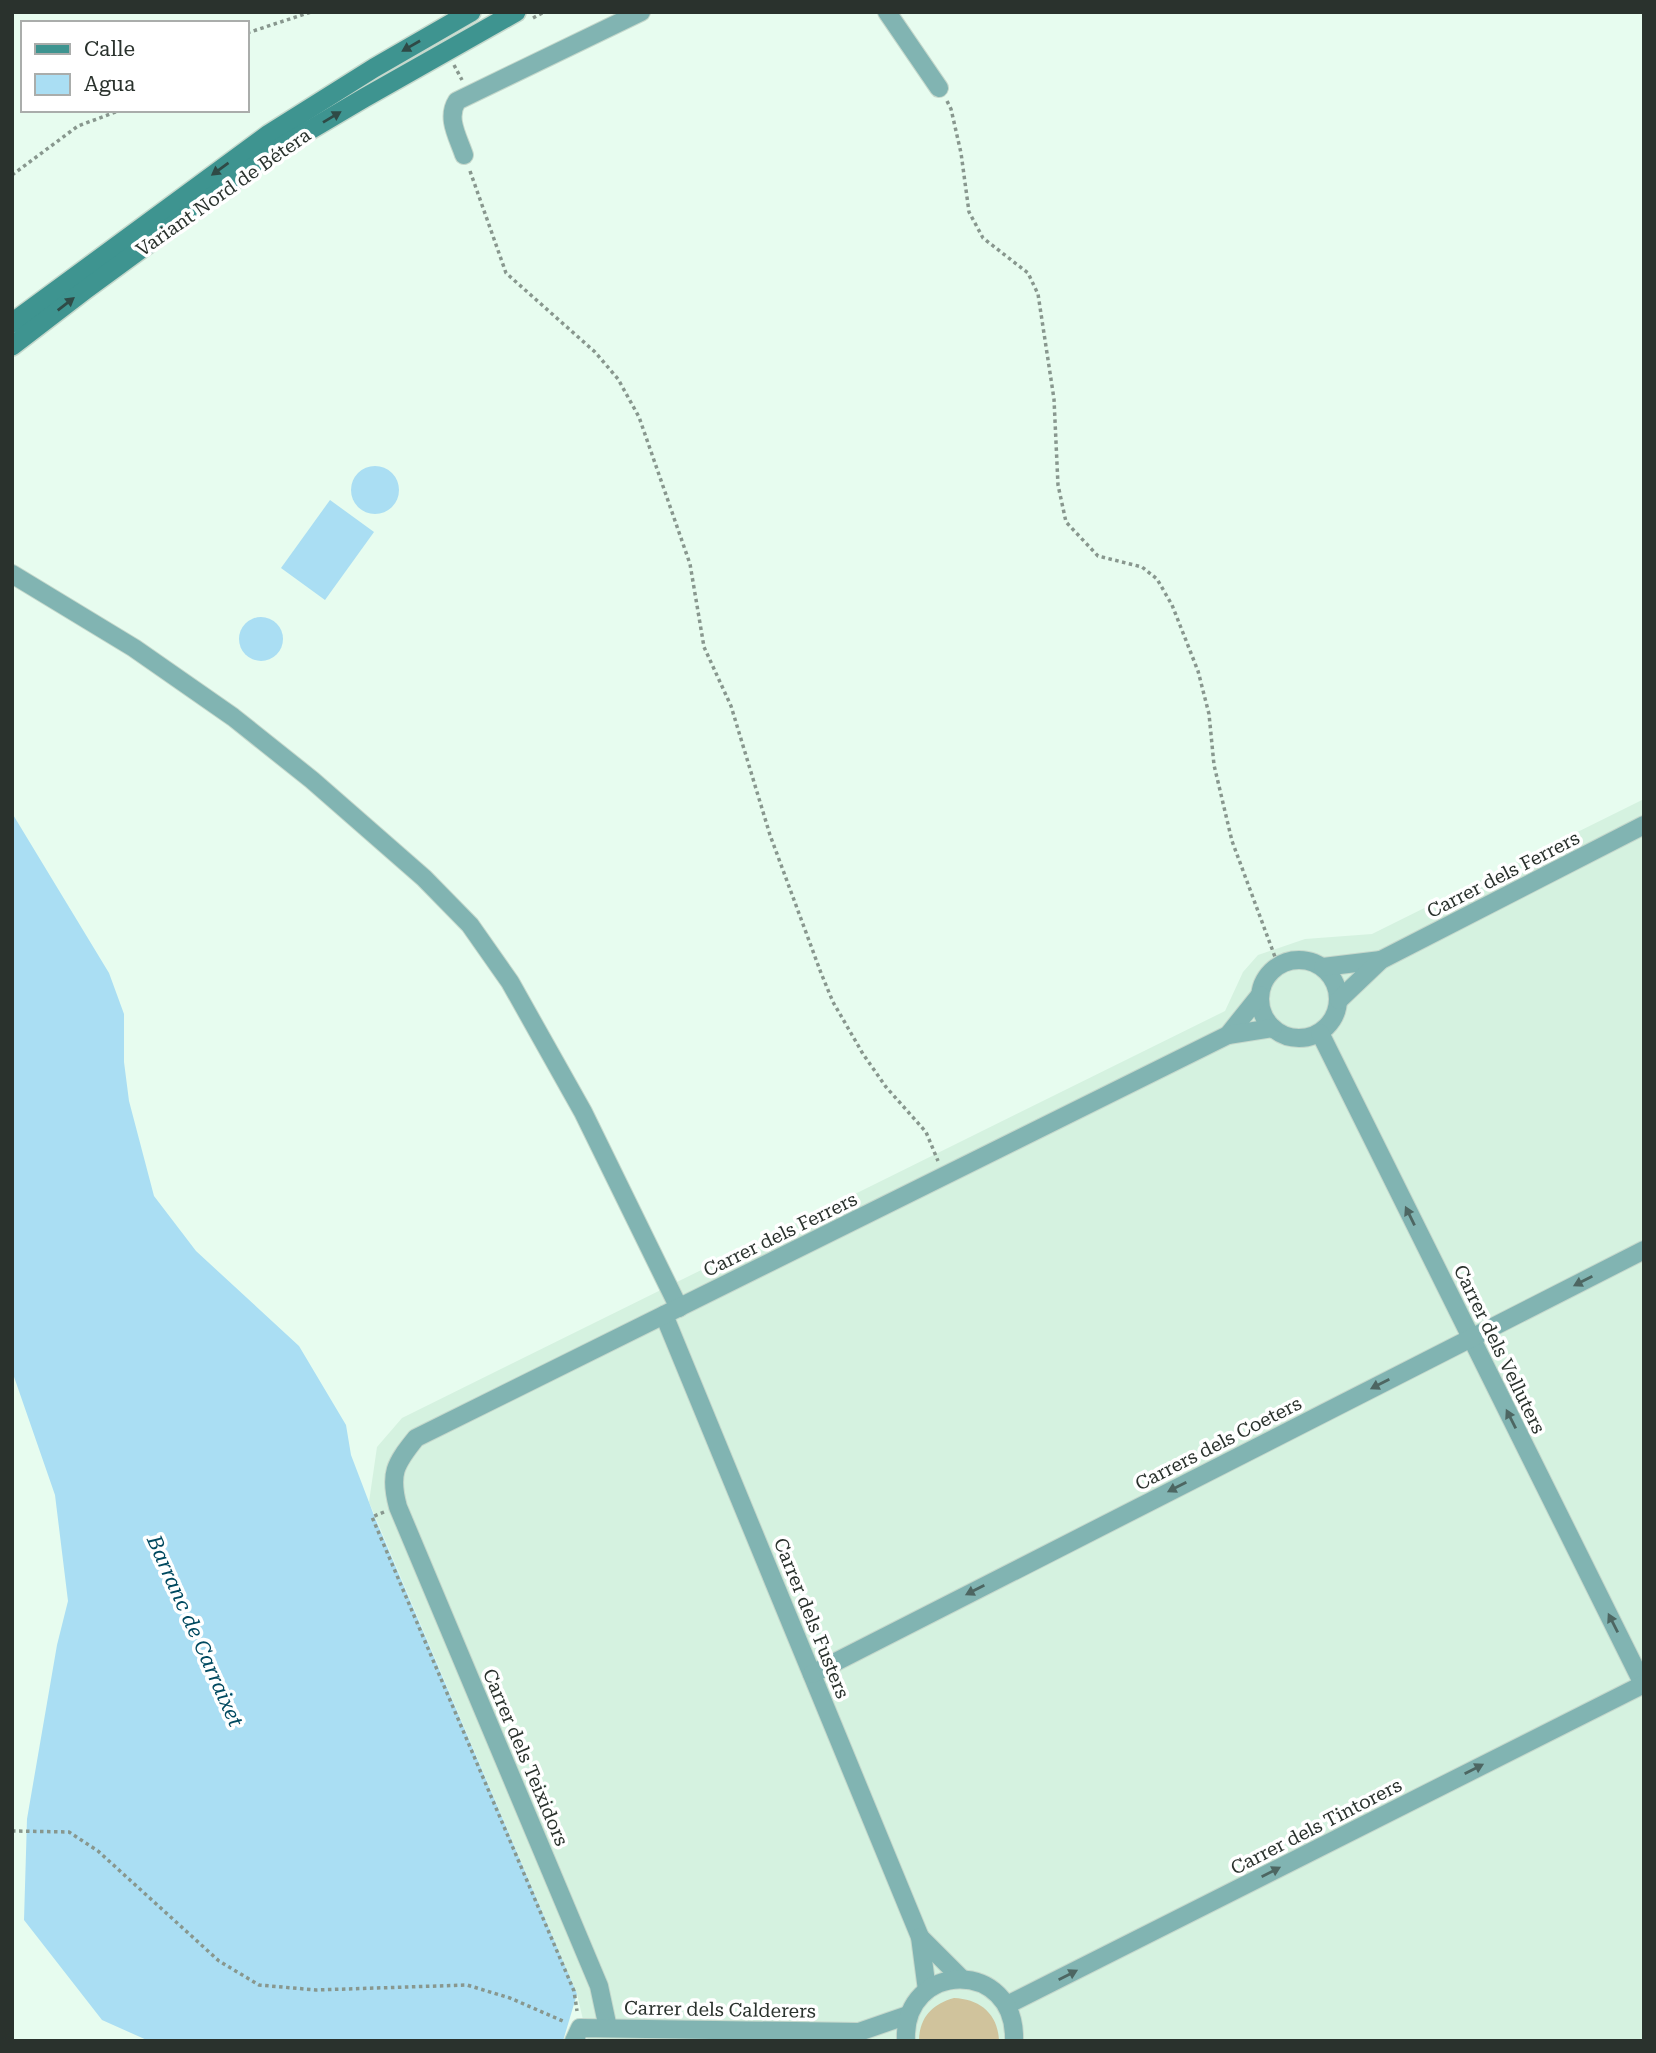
<svg xmlns="http://www.w3.org/2000/svg" width="1656" height="2053" font-family="'Roboto Serif',serif">
  <style>
    .built { fill: #d5f2e0 }
    .green { fill: #d0c39c }
    .water { fill: #aadef3 }
    .lines { fill: none; stroke-linecap: round; stroke-linejoin: round }
    .minor-casing { stroke: #c5d8cc; stroke-width: 20 }
    .secondary-casing { stroke: #c5d8cc; stroke-width: 22 }
    .path { stroke: #88978e; stroke-width: 3.5; stroke-dasharray: 3.5 3.5; stroke-linecap: butt }
    .minor { stroke: #81b4b2; stroke-width: 18 }
    .secondary { stroke: #3e9490; stroke-width: 19 }
    .oneway { fill: #2f4a46 }
    .oneway2 { fill: #4d6662 }
    .labels { text-anchor: middle; stroke-width: 7; stroke-linejoin: round; paint-order: stroke }
    .street-label { font-size: 19px; fill: #2a322d; stroke: #fff }
    .water-label { font-size: 21px; font-style: italic; fill: #00495f; stroke: #fff }
  </style>
  <rect width="100%" height="100%" fill="#e7fcef"/>
  <polygon class="built" points="1644,799 1644,2041 588,2041 577,1994 369,1502 377,1447 402,1418 1225,1011 1243,972 1258,955 1305,939 1372,934"/>
  <path class="green" d="M954 1998C980 1999 998 2014 999 2041H919C919 2018 932 2004 954 1998Z"/>
  <g class="water">
    <circle cx="375" cy="490" r="24"/>
    <polygon points="330,500 374,532 325,600 281,568"/>
    <circle cx="261" cy="639" r="22"/>
    <polygon points="12,813 109,973 124,1014 124,1062 129,1101 154,1196 196,1251 299,1346 346,1425 351,1455 375,1518 577,1994 563,2041 149,2041 102,2020 24,1920 27,1819 57,1645 68,1601 55,1495 12,1371"/>
  </g>
  <g class="lines">
    <g class="minor-casing">
      <g id="minor">
        <polyline points="887,12 939,88"/>
        <path d="M464 155C458 137 446 118 457 101L641 12"/>
        <polyline points="12,574 134,648 233,717 312,780 424,878 470,925 510,982 583,1112 679,1308"/>
        <circle cx="1299" cy="999" r="39"/>
        <polyline points="1323,967 1381,960"/>
        <polyline points="1339,1000 1381,960 1644,825"/>
        <polyline points="1320,1033 1643,1684"/>
        <polyline points="1228,1035 1260,995"/>
        <polyline points="664,1315 920,1937 927,1990"/>
        <polyline points="812,1674 1644,1250"/>
        <polyline points="920,1937 962,1979"/>
        <polyline points="1007,2005 1644,1684"/>
        <path d="M608 2028 599 1986 398 1507C389 1474 395 1464 416 1438L1228 1035 1273 1028"/>
        <polyline points="574,2041 580,2028 859,2032 908,2015"/>
        <path d="M906 2041C902 1960 1017 1958 1014 2041"/>
      </g>
    </g>
    <g class="secondary-casing">
      <g id="secondary">
        <polyline points="12,323 269,134 374,68 471,12"/>
        <polyline points="12,346 85,290 276,150 364,98 516,12"/>
      </g>
    </g>
    <g class="path">
      <polyline points="533,18 544,12"/>
      <polyline points="247,33 311,12"/>
      <polyline points="454,65 462,80"/>
      <polyline points="947,101 951,109 961,153 969,212 983,238 1028,273 1038,294 1054,399 1058,485 1066,522 1098,556 1142,567 1157,579 1172,605 1198,671 1209,714 1214,765 1232,841 1278,965"/>
      <polyline points="470,171 506,273 595,352 618,379 639,417 690,564 704,647 731,706 770,835 821,973 833,1002 863,1054 886,1087 926,1132 938,1161"/>
      <polyline points="12,175 78,126 121,110"/>
      <polyline points="384,1512 372,1517 574,1991 577,2011"/>
      <polyline points="12,1831 69,1832 98,1851 219,1961 259,1985 316,1990 467,1985 510,1998 565,2022"/>
    </g>
    <use href="#minor" class="minor"/>
    <use href="#secondary" class="secondary"/>
  </g>
  <defs><path id="oneway-solid" d="M-6-.8H1V-3.2L6.5 0L1 3.2V.8H-6Z" transform="scale(1.75)"/></defs>
  <g class="oneway">
    <use href="#oneway-solid" transform="translate(411 46) rotate(150)"/>
    <use href="#oneway-solid" transform="translate(332 117) rotate(-31)"/>
    <use href="#oneway-solid" transform="translate(220 169) rotate(144)"/>
    <use href="#oneway-solid" transform="translate(66 304) rotate(-38)"/>
  </g>
  <g class="oneway2">
    <use href="#oneway-solid" transform="translate(1410 1216) rotate(-116)"/>
    <use href="#oneway-solid" transform="translate(1583 1281) rotate(153)"/>
    <use href="#oneway-solid" transform="translate(1380 1384) rotate(153)"/>
    <use href="#oneway-solid" transform="translate(1511 1419) rotate(-117)"/>
    <use href="#oneway-solid" transform="translate(1177 1487) rotate(153)"/>
    <use href="#oneway-solid" transform="translate(975 1590) rotate(153)"/>
    <use href="#oneway-solid" transform="translate(1613 1623) rotate(-117)"/>
    <use href="#oneway-solid" transform="translate(1474 1769) rotate(-27)"/>
    <use href="#oneway-solid" transform="translate(1271 1872) rotate(-27)"/>
    <use href="#oneway-solid" transform="translate(1068 1975) rotate(-27)"/>
  </g>
  <g class="labels">
    <g class="street-label">
      <text transform="translate(223 192) rotate(-35)" y="7">Variant Nord de Bétera</text>
      <text transform="translate(1503 874) rotate(-27)" y="7">Carrer dels Ferrers</text>
      <text transform="translate(780 1234) rotate(-26)" y="7">Carrer dels Ferrers</text>
      <text transform="translate(1500 1349) rotate(64)" y="7">Carrer dels Velluters</text>
      <text transform="translate(1218 1443) rotate(-27)" y="7">Carrers dels Coeters</text>
      <text transform="translate(812 1618) rotate(68)" y="7">Carrer dels Fusters</text>
      <text transform="translate(526 1757) rotate(67)" y="7">Carrer dels Teixidors</text>
      <text transform="translate(1316 1826) rotate(-27)" y="7">Carrer dels Tintorers</text>
      <text transform="translate(720 2009) rotate(1)" y="7">Carrer dels Calderers</text>
    </g>
    <g class="water-label">
      <text transform="translate(195 1631) rotate(66)" y="7">Barranc de Carraixet</text>
    </g>
  </g>
  <rect width="1656" height="2053" fill="none" stroke="#2a322d" stroke-width="28"/>
  <rect x="21" y="21" width="228" height="91" fill="#ffffff" stroke="#aaadab" stroke-width="2"/>
  <rect x="35" y="44" width="35" height="10" fill="#3e9490" stroke="#aaadab" stroke-width="2"/>
  <text x="84" y="56" font-size="21" fill="#2a322d">Calle</text>
  <rect x="35" y="74" width="35" height="21" fill="#aadef3" stroke="#aaadab" stroke-width="2"/>
  <text x="84" y="91" font-size="21" fill="#2a322d">Agua</text>
</svg>
